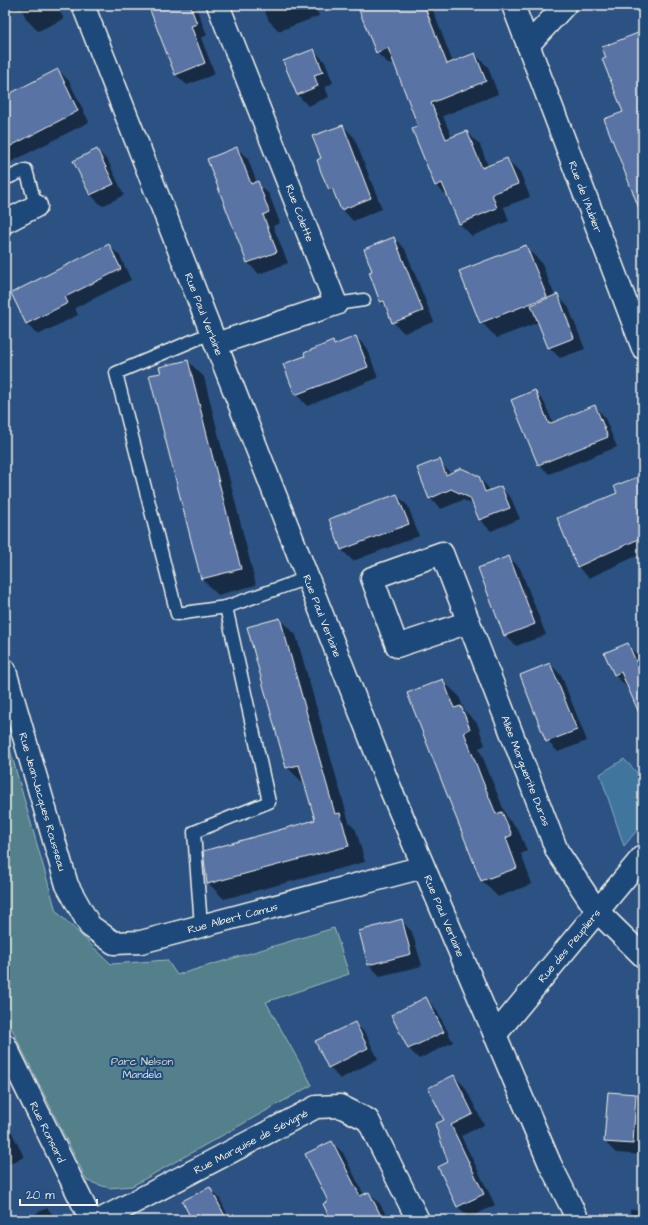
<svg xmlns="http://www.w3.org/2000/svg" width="648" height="1225" font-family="'Architects Daughter',sans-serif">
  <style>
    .green { fill: #52808a; stroke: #a3b8b9 }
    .water { fill: #40769d; stroke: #88a7bb }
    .shadow { fill: #0007 }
    .building { fill: #5973a4; stroke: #f4f1e8 }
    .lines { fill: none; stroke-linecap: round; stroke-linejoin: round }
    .lane-casing { stroke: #f4f1e8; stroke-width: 15 }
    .street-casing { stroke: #f4f1e8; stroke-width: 25 }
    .lane { stroke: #1f4a7a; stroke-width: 12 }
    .street { stroke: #1f4a7a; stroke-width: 22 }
    .labels { text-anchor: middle; stroke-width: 4; stroke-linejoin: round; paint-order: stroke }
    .street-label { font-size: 11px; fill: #f4f1e8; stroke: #1f4a7a }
    .park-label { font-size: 11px; fill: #dce0da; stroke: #1f4a7a }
  </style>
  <rect width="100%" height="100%" fill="#2b5282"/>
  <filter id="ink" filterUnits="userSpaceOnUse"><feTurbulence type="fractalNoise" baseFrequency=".025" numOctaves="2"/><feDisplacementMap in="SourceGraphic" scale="8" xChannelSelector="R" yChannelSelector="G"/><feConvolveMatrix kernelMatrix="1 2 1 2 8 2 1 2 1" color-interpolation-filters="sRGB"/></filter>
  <g filter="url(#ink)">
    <polygon class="green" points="5,732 56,911 111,964 167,960 177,975 334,928 349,974 266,1002 312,1085 132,1186 109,1188 87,1181 5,1015"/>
    <polygon class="water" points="624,759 643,779 643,823 624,846 600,774"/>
    <g class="shadow">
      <polygon points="8,5 56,5 64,19 38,31 27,20 21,8 14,11"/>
      <polygon points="149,5 195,5 207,35 201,38 215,74 187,85 175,74"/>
      <polygon points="262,5 315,5 319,16 279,31 269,21"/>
      <polygon points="360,5 431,5 453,63 475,54 488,67 498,94 443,116 452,138 467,132 480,145 488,166 507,159 520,172 530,197 504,207 509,221 472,236 459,223 449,198 436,186 420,127 395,63 390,65 377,53"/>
      <polygon points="643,13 643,31 637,16"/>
      <polygon points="314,50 325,62 333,83 325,87 329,97 308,106 297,94"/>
      <polygon points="58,70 69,81 89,122 5,165 5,97"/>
      <polygon points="343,126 354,137 382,209 353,221 342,209 336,196 330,189 322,158"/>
      <polygon points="237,148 248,159 257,183 269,194 280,223 273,226 288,263 259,274 248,263 208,159"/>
      <polygon points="97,150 108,161 124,195 102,206 91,195 74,161"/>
      <polygon points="394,238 405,249 434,322 404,333 393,322 388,308 381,302 374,271"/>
      <polygon points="108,245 120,256 131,280 75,308 78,315 38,335 27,324 12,294"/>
      <polygon points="525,246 541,262 555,296 557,295 568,306 585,349 560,358 549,347 539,322 497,338 481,322"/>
      <polygon points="5,315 9,326 5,327"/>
      <polygon points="356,337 367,348 378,378 307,406 296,394 333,342 336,345"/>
      <polygon points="188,361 204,377 256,585 218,595 202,579"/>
      <polygon points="535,392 544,402 553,423 594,406 604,416 617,447 549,474 539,464"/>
      <polygon points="439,461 451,474 479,477 491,491 500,487 511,498 520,519 491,531 480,520 474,505 463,500 441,509 430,498"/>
      <polygon points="643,476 643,553 589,578 578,567 558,519 619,494"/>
      <polygon points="397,495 408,506 419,536 353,561 342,550 331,520"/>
      <polygon points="509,557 520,568 546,635 516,646 505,635"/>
      <polygon points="280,619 296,635 349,822 356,830 365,862 224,899 208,883 317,820 305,783 303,783 287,767"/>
      <polygon points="628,644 643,662 643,719 628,685 626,686 615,675 606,654"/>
      <polygon points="550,664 561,675 587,741 558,752 547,741"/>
      <polygon points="442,680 459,696 464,710 477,723 485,745 479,748 507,818 518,829 527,851 521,854 532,884 498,897 482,881 408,694"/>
      <polygon points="401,920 412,932 422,966 380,976 369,965 360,932"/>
      <polygon points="426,998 436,1009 453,1042 419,1059 409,1049 392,1016"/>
      <polygon points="355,1023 366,1034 378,1059 340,1079 329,1067"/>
      <polygon points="454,1076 465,1087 484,1125 461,1136 495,1205 469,1218 458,1207 439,1167 450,1162 445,1121"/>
      <polygon points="609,1093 636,1095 643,1102 643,1155 616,1153 605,1142"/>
      <polygon points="5,1119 24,1157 5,1166"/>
      <polygon points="332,1142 343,1153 364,1195 369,1193 380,1204 389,1220 332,1220 330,1201"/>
      <polygon points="210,1188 220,1199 230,1220 193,1220"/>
      <polygon points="47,1208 58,1220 23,1220"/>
      <polygon points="643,1208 643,1220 631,1220 630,1210"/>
    </g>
    <g class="building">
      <polygon points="148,5 190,5 197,24 191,26 205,63 175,75"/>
      <polygon points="357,5 424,5 447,64 475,53 486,81 431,103 446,139 467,131 482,168 507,158 518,184 492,194 497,208 459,224 442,183 435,186 412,129 418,126 388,48 376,53"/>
      <polygon points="643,31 643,216 642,216 604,119 623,112 602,59 606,58 602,47"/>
      <polygon points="314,49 323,72 314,75 318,86 297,95 283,61"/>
      <polygon points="58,69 78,111 5,149 5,96"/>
      <polygon points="343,125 371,198 341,210 332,188 329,190 321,172 317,160 321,158 312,136"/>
      <polygon points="237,147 251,184 258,181 269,212 263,215 277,252 247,263 207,159"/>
      <polygon points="97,149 114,184 90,195 73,161"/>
      <polygon points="394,237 423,311 392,323 384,301 380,302 369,272 372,271 364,249"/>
      <polygon points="109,244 121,269 65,297 68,303 26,324 11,293"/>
      <polygon points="526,245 547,297 480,323 459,271"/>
      <polygon points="558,294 574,338 548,348 531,305"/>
      <polygon points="356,336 368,367 295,395 283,364 305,356 304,353 321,346 333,341 334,345"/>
      <polygon points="188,360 241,569 201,579 149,375 161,373 159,367"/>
      <polygon points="535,390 549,424 595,405 608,437 538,465 511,400"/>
      <polygon points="440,459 446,475 461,468 479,476 485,492 501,486 510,508 479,520 470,498 451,489 429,499 417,468"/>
      <polygon points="643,475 643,537 577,567 557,518 617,493 614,486"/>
      <polygon points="397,494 409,524 341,550 329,519"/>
      <polygon points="509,556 535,624 504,636 478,568"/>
      <polygon points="280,618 335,814 340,813 349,846 207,884 203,851 315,820 299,765 286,768 247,627"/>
      <polygon points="628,643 637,664 643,661 643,722 621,672 614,675 604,653"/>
      <polygon points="550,663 577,730 546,742 520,675"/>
      <polygon points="443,679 454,708 461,706 470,729 464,732 481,777 496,814 502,812 512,835 506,838 517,868 481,881 407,693"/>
      <polygon points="402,919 411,954 368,965 359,931"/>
      <polygon points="426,997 444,1032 408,1049 391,1015"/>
      <polygon points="355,1022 368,1048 328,1068 315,1041"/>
      <polygon points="454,1075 473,1114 451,1125 484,1194 457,1207 438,1167 448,1162 435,1124 444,1120 428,1088"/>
      <polygon points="608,1092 636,1094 633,1144 604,1142"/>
      <polygon points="332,1141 360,1196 369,1192 383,1220 331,1220 323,1204 328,1201 305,1154"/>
      <polygon points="210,1187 227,1220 192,1220 182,1201"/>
    </g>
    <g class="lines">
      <g class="lane-casing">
        <g id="lane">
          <polyline points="5,179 26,170 36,206"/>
          <polyline points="336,304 364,300"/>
          <polyline points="211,333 116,373 177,614 226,607"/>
          <polyline points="201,926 194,832 269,802 226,607 307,578"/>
        </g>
      </g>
      <g class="street-casing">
        <g id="street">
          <path id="s1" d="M83 5 388 783 550 1164 578 1220"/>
          <path id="s2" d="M513 5 643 348"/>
          <polyline points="528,45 565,5"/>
          <polyline points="5,222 36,206"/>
          <polyline points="216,344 336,304 218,5"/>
          <path id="s3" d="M469 622 397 646 372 578 442 553 557 851 597 911 643 956"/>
          <path id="s4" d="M5 671 67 885 90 926 114 943 141 942 423 867"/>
          <path id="s5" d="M495 1035 643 856"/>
          <path id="s6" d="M5 1045 91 1220"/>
          <path id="s7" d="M100 1220 316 1107 340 1106 368 1120 418 1220"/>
        </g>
      </g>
      <use href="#lane" class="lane"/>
      <use href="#street" class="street"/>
    </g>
  </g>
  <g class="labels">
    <g class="street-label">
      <text dy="4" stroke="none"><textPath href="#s2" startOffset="205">Rue de l'Aubier</textPath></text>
      <text transform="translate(300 213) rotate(69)" y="4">Rue Colette</text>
      <text dy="4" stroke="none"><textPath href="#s1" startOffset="332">Rue Paul Verlaine</textPath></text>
      <text dy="4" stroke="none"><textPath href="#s1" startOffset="656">Rue Paul Verlaine</textPath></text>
      <text dy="4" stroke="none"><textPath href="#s3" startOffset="456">Allée Marguerite Duras</textPath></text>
      <text dy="4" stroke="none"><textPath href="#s4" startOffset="136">Rue Jean-Jacques Rousseau</textPath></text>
      <text dy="4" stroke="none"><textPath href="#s1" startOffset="980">Rue Paul Verlaine</textPath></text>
      <text dy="4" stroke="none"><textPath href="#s4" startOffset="421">Rue Albert Camus</textPath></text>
      <text dy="4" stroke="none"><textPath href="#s5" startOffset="116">Rue des Peupliers</textPath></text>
      <text dy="4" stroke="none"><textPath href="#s6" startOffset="97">Rue Ronsard</textPath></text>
      <text dy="4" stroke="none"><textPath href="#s7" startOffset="170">Rue Marquise de Sévigné</textPath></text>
    </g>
    <g class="park-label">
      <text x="142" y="1065">Parc Nelson<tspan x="142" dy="13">Mandela</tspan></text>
    </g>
  </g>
  <rect width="648" height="1225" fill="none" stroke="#1f4a7a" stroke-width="20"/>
  <rect x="10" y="10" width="628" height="1205" fill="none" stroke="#f4f1e8" stroke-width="1.5" filter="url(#ink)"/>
  <path d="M20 1199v6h77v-6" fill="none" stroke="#f4f1e8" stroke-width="2"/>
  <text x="26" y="1199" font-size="12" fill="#f4f1e8" stroke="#1f4a7a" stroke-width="3" paint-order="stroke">20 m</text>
</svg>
